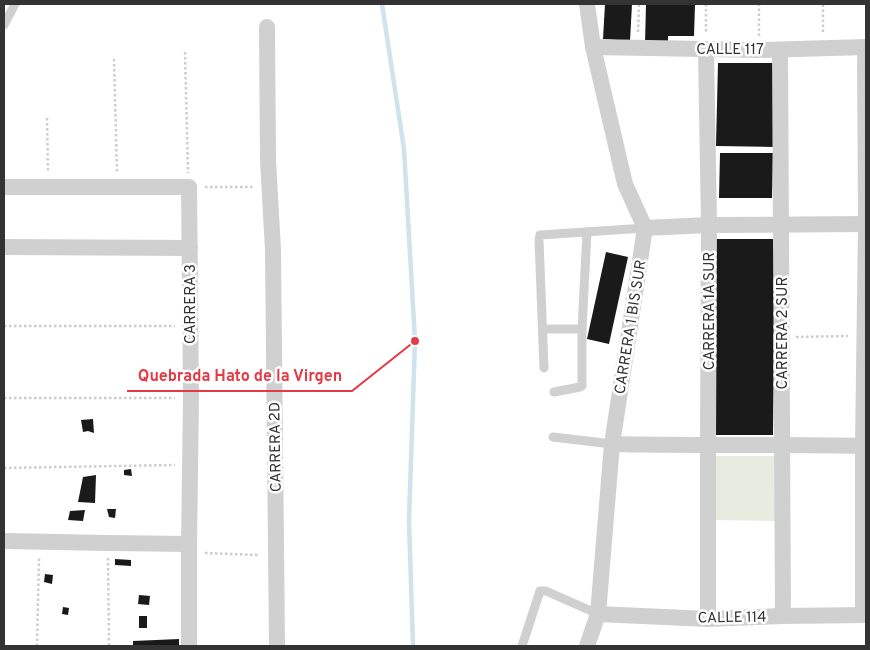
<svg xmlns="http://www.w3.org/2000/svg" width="870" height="650" font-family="Overpass,sans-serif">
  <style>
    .green { fill: #e6ecdf }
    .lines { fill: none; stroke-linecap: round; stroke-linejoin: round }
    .stream { stroke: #cfe2ee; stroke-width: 4.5 }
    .building { fill: #1a1a1a }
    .path { stroke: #cdcdcd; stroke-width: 2.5; stroke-dasharray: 2.5 2.5; stroke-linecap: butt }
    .lane { stroke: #d0d0d0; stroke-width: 9 }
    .street { stroke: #d0d0d0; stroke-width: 16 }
    .labels { text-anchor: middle; stroke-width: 5; stroke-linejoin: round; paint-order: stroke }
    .street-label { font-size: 15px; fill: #333; stroke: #fff }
    .leader { fill: none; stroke: #e63946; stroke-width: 2 }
    .callout-dot { fill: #e63946; stroke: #fff; stroke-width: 2 }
    .callout-label { font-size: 16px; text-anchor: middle; font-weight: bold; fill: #e63946; stroke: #fff; stroke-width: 5; stroke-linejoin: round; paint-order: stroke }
  </style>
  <rect width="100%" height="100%" fill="#fff"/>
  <polygon class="green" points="716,456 778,456 777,521 716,520"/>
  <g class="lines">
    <polyline class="stream" points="382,4 404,149 415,341 409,521 413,646"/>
  </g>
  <g class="building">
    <polygon points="605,4 632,4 630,41 603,39"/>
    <polygon points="646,4 695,4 694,36 668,36 668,44 645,44"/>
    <polygon points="718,63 774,63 773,147 716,146"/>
    <polygon points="720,153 773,153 772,198 719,198"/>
    <polygon points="716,239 775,239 773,435 714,435"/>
    <polygon points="606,252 628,257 609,344 587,339"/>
    <polygon points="93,419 94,433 88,431 83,432 81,420"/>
    <polygon points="131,469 132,476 124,475 124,470"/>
    <polygon points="96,475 95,503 78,502 83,477"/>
    <polygon points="107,509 116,509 115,518 109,517"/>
    <polygon points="85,510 83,521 68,520 70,511"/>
    <polygon points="115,559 131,560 131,566 115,565"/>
    <polygon points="45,574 53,575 52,584 44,582"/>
    <polygon points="139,595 150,596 149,605 138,604"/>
    <polygon points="63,607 69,608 68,615 62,614"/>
    <rect x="139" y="616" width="8" height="12"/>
    <polygon points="179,639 179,646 133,646 133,641"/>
  </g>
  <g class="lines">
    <g class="path">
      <polyline points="706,4 706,33"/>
      <polyline points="638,32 639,4"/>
      <polyline points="823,32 823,4"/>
      <polyline points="759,36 759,4"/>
      <polyline points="185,52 188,173"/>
      <polyline points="114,59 117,172"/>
      <polyline points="47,118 48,171"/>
      <polyline points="205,187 254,187"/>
      <polyline points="4,326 175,326"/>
      <polyline points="796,337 848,336"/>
      <polyline points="4,398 175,398"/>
      <polyline points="4,468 175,465"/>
      <polyline points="205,553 260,555"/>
      <polyline points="108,558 109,646"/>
      <polyline points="37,646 39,558"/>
    </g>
    <g class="lane">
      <polyline points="4,25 15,4"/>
      <polyline points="543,329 582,329 587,232"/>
      <polyline points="544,368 539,240 540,235 645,228"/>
      <polyline points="554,392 580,387 582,386 582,329"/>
      <polyline points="553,437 612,444"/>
      <polyline points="522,646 540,591 546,591 598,614"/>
    </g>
    <g class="street">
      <polyline points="267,27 268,160 273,250 277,646"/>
      <polyline points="593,47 759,50 866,47"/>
      <polyline points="706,50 709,225 708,446 708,619"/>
      <polyline points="780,50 783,616"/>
      <polyline points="4,187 189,187 191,398 189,544 189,646"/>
      <polyline points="645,228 709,225 866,224"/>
      <polyline points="4,247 190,248"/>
      <path d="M612 444C697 446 781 444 866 446"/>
      <polyline points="4,541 108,543 189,544"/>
      <polyline points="598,614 708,619 783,616 866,615"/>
      <polyline points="863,615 863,446 866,224 865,47"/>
      <polyline points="587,646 598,614 612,444 645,228 625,184 593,47 587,4"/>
    </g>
  </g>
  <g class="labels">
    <g class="street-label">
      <text x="730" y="54">CALLE 117</text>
      <text transform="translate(190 304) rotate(-90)" y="5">CARRERA 3</text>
      <text transform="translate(709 311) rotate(-90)" y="5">CARRERA 1A SUR</text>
      <text transform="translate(630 327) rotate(-81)" y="5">CARRERA 1 BIS SUR</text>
      <text transform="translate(782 333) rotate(-90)" y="5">CARRERA 2 SUR</text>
      <text transform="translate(275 447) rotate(-91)" y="5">CARRERA 2D</text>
      <text transform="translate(732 617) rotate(-1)" y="5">CALLE 114</text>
    </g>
  </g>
  <path class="leader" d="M415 341L352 391H127"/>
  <circle class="callout-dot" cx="415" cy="341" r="5"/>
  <g class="callout-label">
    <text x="240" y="381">Quebrada Hato de la Virgen</text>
  </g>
  <rect width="870" height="650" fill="none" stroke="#333333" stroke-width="10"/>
</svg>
